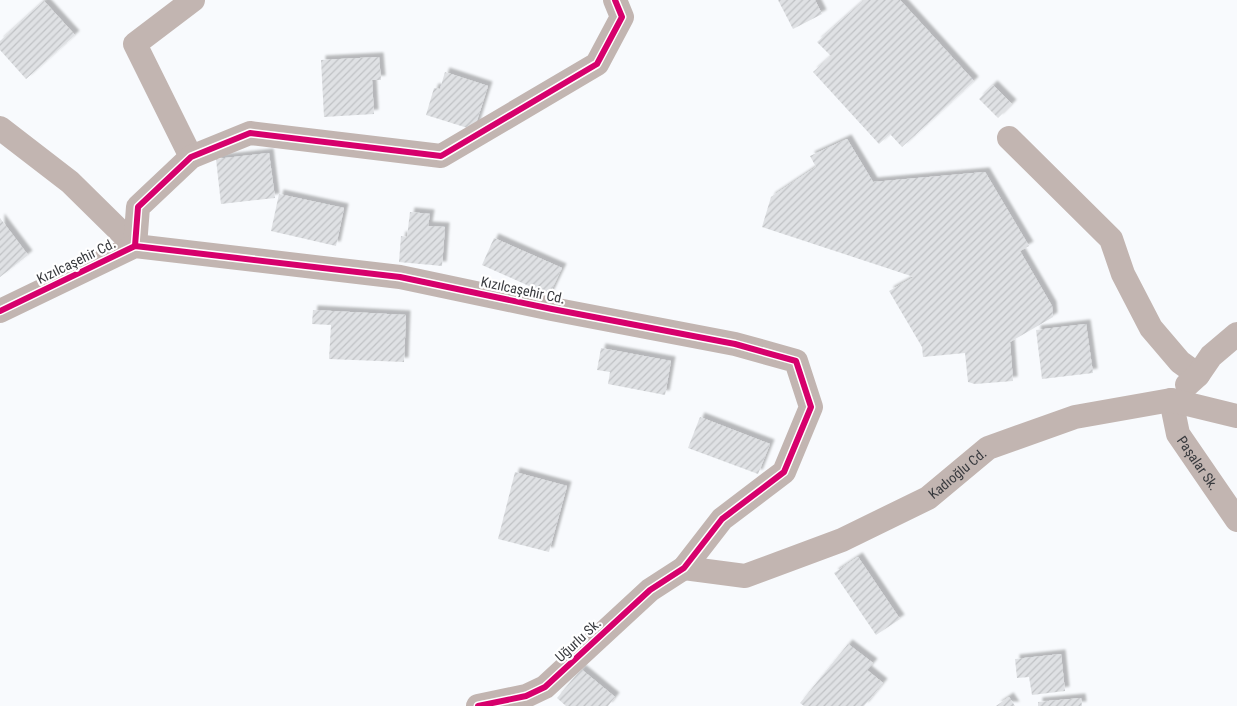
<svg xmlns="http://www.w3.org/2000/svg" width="1237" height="706" font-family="'Roboto Condensed',sans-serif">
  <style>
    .building { fill: url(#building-hatch); filter: url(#shadow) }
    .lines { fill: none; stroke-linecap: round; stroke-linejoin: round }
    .minor { stroke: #c2b5b1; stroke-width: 24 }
    .cycleway-casing { stroke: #fff; stroke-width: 9 }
    .cycleway { stroke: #d6006c; stroke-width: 6 }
    .labels { text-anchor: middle; stroke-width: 4.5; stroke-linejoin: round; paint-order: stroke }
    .street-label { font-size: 14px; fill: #383a3e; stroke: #fff }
  </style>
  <defs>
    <pattern id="building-hatch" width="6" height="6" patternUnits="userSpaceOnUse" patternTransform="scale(1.25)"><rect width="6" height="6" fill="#dfe1e4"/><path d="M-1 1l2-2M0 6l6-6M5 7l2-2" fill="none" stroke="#c0c2c5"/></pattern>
    <filter id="shadow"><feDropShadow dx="4.5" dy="-4.5" stdDeviation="1" flood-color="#0004"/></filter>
  </defs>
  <rect width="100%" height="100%" fill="#f8fafd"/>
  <g class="building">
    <polygon points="778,0 815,0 822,14 793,29"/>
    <polygon points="864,0 900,0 974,81 902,147 890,134 879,144 813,72 831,56 817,42"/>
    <polygon points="44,1 75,35 26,79 0,50 0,41"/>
    <polygon points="379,57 381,80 372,80 374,114 324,117 321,60"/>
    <polygon points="445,72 488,86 474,130 426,115 434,88 440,89"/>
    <polygon points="993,85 1012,104 998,118 979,99"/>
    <polygon points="847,139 873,182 985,172 1029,246 1020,251 1052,306 1053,317 1010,342 1013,381 975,384 968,382 965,353 923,357 922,347 889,291 914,277 762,227 771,197 816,167 810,156"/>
    <polygon points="269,153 275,198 221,204 216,159"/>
    <polygon points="279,194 344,208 336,246 271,231"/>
    <polygon points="410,212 430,214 428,226 445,227 442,266 399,262 401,236 407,237"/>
    <polygon points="0,218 28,255 0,277"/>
    <polygon points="494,238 562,268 549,295 482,265"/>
    <polygon points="313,310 406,315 404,362 329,359 331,325 312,324"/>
    <polygon points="1086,324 1093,373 1042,379 1036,330"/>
    <polygon points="601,348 671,361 665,395 608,384 610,372 597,370"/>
    <polygon points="700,417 770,444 758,474 688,448"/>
    <polygon points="515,472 567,486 549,552 498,539"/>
    <polygon points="858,557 900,619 876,635 834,573"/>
    <polygon points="848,644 873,663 867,670 883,683 864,706 804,706 800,703"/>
    <polygon points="1061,654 1065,691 1032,695 1029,677 1017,678 1015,659"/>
    <polygon points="581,669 615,697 608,706 566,706 557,698"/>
    <polygon points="1009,697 1015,706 996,706"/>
    <polygon points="1081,698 1082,706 1038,706 1038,702"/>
  </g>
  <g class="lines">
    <g class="minor">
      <polyline points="0,128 70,182 135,246"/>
      <polyline points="1009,138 1111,239 1123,274 1151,328 1180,362 1198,375"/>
      <polyline points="191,157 135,44 193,0"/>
      <polyline points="135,246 138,207 191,157 250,133 441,156 597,64 622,17 615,0"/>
      <polyline points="0,311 135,246 400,277 552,309 735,344 796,361 811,407 784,472 722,519 684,568 650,590 545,687 526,696 478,706"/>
      <polyline points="1187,385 1198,375 1211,356 1237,334"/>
      <path id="s1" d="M1171 400 1178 434 1237 520"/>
      <path id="s2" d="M684 568 745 576 842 540 928 498 988 448 1075 417 1171 400 1237 416"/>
    </g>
    <g class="cycleway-casing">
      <g id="cycleway">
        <polyline points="135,246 138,207 191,157 250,133 441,156 597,64 622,17 615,0"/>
        <polyline points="0,311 135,246 400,277 552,309 735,344 796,361 811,407 784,472 722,519 684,568 650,590 545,687 526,696 478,706"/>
      </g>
    </g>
    <use href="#cycleway" class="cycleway"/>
  </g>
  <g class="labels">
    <g class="street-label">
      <text transform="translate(76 261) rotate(-26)" y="5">Kızılcaşehir Cd.</text>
      <text transform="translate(523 290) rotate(12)" y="5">Kızılcaşehir Cd.</text>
      <text dy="5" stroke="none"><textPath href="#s1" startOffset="70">Paşalar Sk.</textPath></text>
      <text dy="5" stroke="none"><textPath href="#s2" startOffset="299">Kadıoğlu Cd.</textPath></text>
      <text transform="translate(578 640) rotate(-43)" y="5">Uğurlu Sk.</text>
    </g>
  </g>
</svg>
